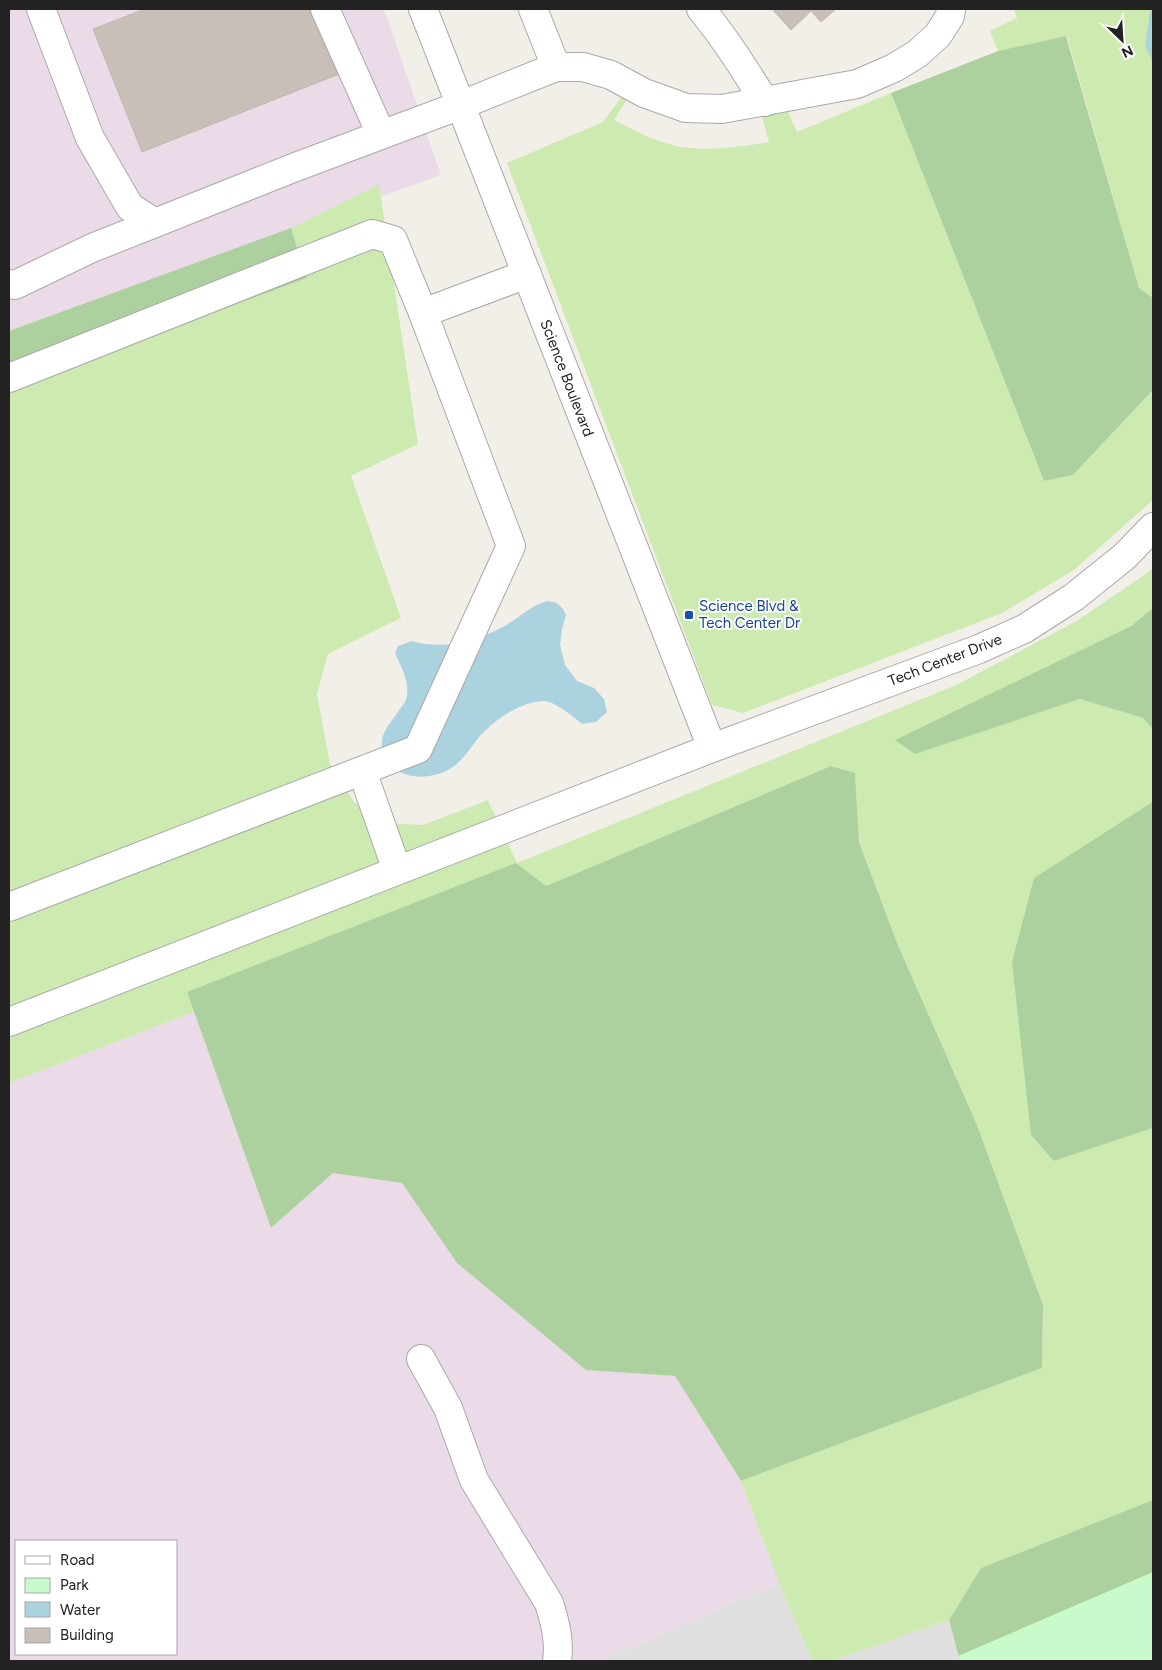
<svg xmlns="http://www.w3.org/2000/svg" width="1162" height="1670" font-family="Figtree,sans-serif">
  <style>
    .residential { fill: #e0dfdf }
    .industrial { fill: #ebdbe8; fill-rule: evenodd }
    .grass { fill: #cdebb0 }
    .forest { fill: #add19e }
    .park { fill: #c8facc }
    .water { fill: #aad3df }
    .building { fill: #c7bfb8; stroke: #c4b6ab }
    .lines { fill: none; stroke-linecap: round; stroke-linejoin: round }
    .minor-casing { stroke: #a9a9a9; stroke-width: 30 }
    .minor { stroke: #fff; stroke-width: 28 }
    .transit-dot { fill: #1a4fb4; stroke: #fff; stroke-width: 2 }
    .labels { text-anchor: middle; stroke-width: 4; stroke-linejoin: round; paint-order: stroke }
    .street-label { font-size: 15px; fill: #222; stroke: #fff }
    .transit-label { font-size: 15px; fill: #164399; stroke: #fff; text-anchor: start }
  </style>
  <rect width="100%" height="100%" fill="#f2efe9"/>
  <g class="residential">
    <polygon points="779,1583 812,1661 600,1661"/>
    <polygon points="949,1620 960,1661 830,1661"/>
  </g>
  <g class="industrial">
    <polygon points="9,9 384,9 441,175 9,331"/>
    <path d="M194 1012 271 1228 333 1173 402 1183 457 1263 586 1370 675 1376 741 1481 779 1583 600 1661H9V1083ZM16 1541H176V1654H16Z"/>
  </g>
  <g class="grass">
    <polygon points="1014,9 1153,9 1153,298 1139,288 1067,36 998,51 990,31 1017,18"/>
    <path d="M891 93 1044 481 1073 475 1153 390V500L1074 570 1002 613 743 713 712 705 507 163 603 122 622 96 627 99 614 120C633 130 655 141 676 146 706 152 739 147 769 142L762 117 787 109 797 132Z"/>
    <polygon points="379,184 418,444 351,476 401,618 328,654 317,694 330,764 354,802 388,823 423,825 488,800 517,863 956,685 1075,622 1153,569 1153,608 1131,626 896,740 915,753 1080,699 1143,718 1153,729 1153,801 1054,1161 1153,1128 1153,1500 981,1568 949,1620 830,1661 812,1661 779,1583 741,1481 1042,1368 1043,1305 977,1125 897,943 859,842 855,773 831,766 546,886 187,992 194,1012 9,1083 9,387 307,278 291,228"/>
  </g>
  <g class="forest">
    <polygon points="1066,36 1139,288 1153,298 1153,390 1073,475 1044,481 891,93 998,51"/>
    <polygon points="291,228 307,278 9,387 9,331"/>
    <polygon points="1153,608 1153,729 1143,718 1080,699 915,754 895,740 1131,626"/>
    <polygon points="831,766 855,773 859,842 897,943 977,1125 1043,1305 1042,1368 741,1481 675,1376 586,1370 457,1263 402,1183 333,1173 271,1228 187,992 516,863 546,886"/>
    <polygon points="1153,801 1153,1128 1054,1161 1031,1135 1012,962 1034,878 1151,803"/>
    <polygon points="1153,1500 1153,1661 960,1661 949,1620 981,1568"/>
  </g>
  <polygon class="park" points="1153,1572 1153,1661 960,1661 958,1656"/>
  <g class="water">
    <polygon points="1152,9 1153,9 1153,63 1145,45 1150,12"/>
    <path d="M548 601 557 603 563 609 566 615 562 629 560 645 565 665 577 681 594 688 604 699 607 712 596 722 582 724C574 717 554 701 544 701 520 701 494 721 479 737 470 748 464 760 451 768 438 777 415 780 400 772 394 769 389 762 385 756 375 738 390 724 400 709 402 706 405 703 406 700 411 683 401 667 395 653L398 646 412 641C443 651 481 640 508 624 523 615 531 605 548 601Z"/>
  </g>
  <g class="building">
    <polygon points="145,9 313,9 339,74 142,152 93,29"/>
    <polygon points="772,9 836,9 821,22 811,11 791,30"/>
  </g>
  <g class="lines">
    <g class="minor-casing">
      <g id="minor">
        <polyline points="41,9 90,138 130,207 155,223 293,168 461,105 556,67 533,9"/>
        <polyline points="325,9 381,134"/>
        <polyline points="423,9 712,748"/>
        <path d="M701 9C725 38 745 70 765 102"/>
        <polyline points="556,67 583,67 611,75 644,93 686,108 722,109 857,84 894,68 917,54 938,35 950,16 951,9"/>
        <polyline points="9,284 15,285 92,248 155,223"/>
        <polyline points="423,313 527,274"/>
        <polyline points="9,378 372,234 393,240 423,313 511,546 418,749 9,907"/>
        <polyline points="362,771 397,870"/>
        <polyline points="9,1022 712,748 979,649 1024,629 1074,597 1125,556 1153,527"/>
        <path d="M421 1359 448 1408 474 1480 549 1603C555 1622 560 1641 557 1661"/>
      </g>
    </g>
    <use href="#minor" class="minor"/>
  </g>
  <rect class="transit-dot" x="684" y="610" width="10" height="10" rx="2.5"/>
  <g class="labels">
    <g class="street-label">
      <text transform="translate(567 378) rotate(69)" y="5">Science Boulevard</text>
      <text transform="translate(945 660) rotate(-21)" y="5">Tech Center Drive</text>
    </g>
    <g class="transit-label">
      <text x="699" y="611">Science Blvd &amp;<tspan x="699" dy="17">Tech Center Dr</tspan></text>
    </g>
  </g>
  <rect width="1162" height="1670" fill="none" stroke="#222222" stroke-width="20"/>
  <rect x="15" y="1540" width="162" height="115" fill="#ffffff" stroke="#a7a7a7"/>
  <rect x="25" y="1556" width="25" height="8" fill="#ffffff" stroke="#a7a7a7"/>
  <text x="60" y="1565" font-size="15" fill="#222222">Road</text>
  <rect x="25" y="1578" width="25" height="15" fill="#c8facc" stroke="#a7a7a7"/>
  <text x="60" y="1590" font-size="15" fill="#222222">Park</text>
  <rect x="25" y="1602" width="25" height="15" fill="#aad3df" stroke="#a7a7a7"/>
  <text x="60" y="1615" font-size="15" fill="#222222">Water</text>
  <rect x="25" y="1628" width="25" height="15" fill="#c7bfb8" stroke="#a7a7a7"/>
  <text x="60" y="1640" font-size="15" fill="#222222">Building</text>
  <g transform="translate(1122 40) rotate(155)" stroke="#ffffff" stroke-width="4" paint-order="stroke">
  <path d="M0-4L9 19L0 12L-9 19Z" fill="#222222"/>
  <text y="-8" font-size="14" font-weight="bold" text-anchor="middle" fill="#222222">N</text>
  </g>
</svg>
